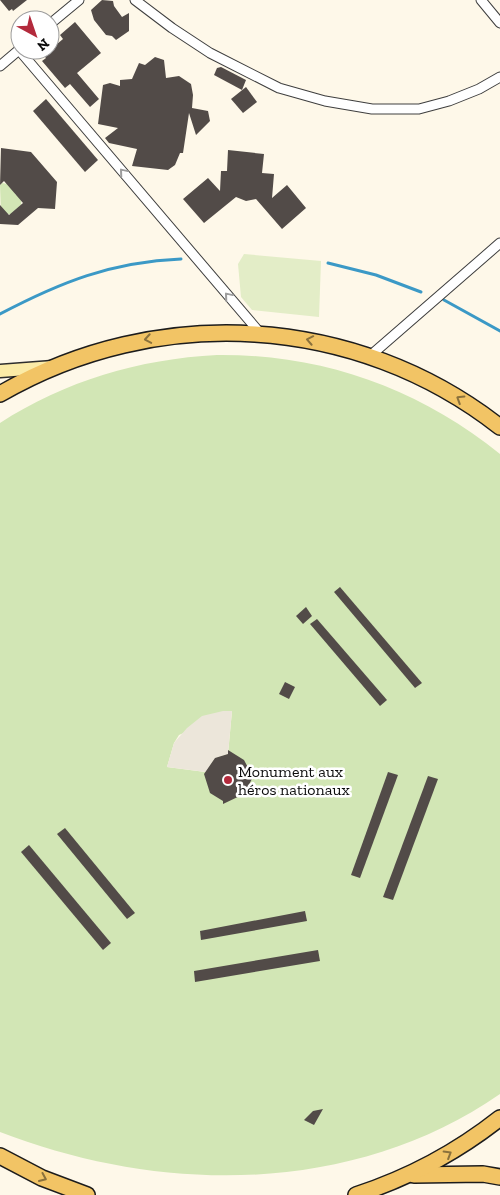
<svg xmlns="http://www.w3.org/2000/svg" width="500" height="1195" font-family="'Zilla Slab',serif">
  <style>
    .green { fill: #d2e6b5; fill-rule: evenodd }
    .pitch { fill: #e3edc7 }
    .plaza { fill: #ece6da }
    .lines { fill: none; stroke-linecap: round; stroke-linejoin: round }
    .stream { stroke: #3b99c6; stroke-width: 3 }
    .building { fill: #524b48 }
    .minor-casing { stroke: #3e3e3e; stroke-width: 11 }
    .secondary-casing { stroke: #2d2d2d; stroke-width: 15 }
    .primary-casing { stroke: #1c1c1c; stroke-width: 18 }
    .minor { stroke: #fff; stroke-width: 9 }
    .secondary { stroke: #fbeba7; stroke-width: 12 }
    .primary { stroke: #f2c465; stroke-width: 15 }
    .oneway { stroke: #9d9d9d }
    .oneway2 { stroke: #8a713c }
    .poi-dot { fill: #b32a3c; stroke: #fff; stroke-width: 2 }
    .labels { text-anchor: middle; stroke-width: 5; stroke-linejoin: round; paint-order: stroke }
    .poi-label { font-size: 16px; fill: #0b0b0b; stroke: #fff; text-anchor: start }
  </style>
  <rect width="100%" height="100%" fill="#fef8e9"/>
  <g class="green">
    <polygon points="2,183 14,185 13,191 16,195 22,194 21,205 11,214 1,214 0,185"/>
    <path d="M217 355C322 354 418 388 500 454V1094C354 1195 163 1195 0 1132V423C65 381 139 359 217 355ZM232 711 228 754 215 758 205 772 167 767 174 743 179 735Z"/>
  </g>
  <polygon class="pitch" points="244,254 321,261 319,317 252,310 241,297 238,264"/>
  <polygon class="plaza" points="223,711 232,711 228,754 215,758 206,772 167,767 174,743 187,728 202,716"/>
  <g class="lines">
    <g class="stream">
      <polyline points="328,263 376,275 421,292"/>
      <polyline points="444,300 500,331"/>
      <path d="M0 314C61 282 111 262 181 259"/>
    </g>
  </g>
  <g class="building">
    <polygon points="0,0 27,0 13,11 12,9 9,11"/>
    <polygon points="102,0 113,1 114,6 122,17 129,13 129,31 116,40 112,36 106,35 94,20 91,10"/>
    <polygon points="75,22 101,53 77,73 99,99 90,107 70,84 65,88 42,61 46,58 39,50 50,50 63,39 60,35"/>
    <polygon points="155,57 164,60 166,78 179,76 191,84 193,95 192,108 208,111 210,121 196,135 189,113 183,153 180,153 175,165 168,170 132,166 137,149 109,143 105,138 118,128 98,124 103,85 110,83 120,86 120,80 132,79 139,63 145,65"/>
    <polygon points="221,67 246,80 242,90 214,75 217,68"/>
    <polygon points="246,87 257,102 243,113 231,99"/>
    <polygon points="46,99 98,160 85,172 33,111"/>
    <polygon points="1,148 31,152 57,182 55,209 38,208 18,225 0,224 0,205 9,215 23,203 4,181 0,185"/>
    <polygon points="228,150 264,154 262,173 274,174 272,198 287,185 306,208 282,229 256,199 246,201 236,197 204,223 183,199 208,178 220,191 221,171 227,171"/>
    <polygon points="340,587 422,683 415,688 334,592"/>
    <polygon points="306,607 312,616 303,624 296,616"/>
    <polygon points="317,619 387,700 380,706 310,624"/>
    <polygon points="285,682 295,687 289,699 279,694"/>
    <polygon points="228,750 244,760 253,777 244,794 223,804 223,801 210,793 204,774 215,758 228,754"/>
    <polygon points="388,772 398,775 360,878 351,875"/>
    <polygon points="428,776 438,779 393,900 383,897"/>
    <polygon points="65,828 135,913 127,919 57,834"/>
    <polygon points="29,845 111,943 103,950 21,852"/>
    <polygon points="305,911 307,921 201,940 200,931"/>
    <polygon points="318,950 320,961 195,982 194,971"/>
    <polygon points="323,1109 314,1125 304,1120 313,1111"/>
  </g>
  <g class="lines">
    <g class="minor-casing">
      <g id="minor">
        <polyline points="135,0 172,28 210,53 279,88 325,101 372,109 419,109 449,101 479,89 500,77"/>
        <polyline points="481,0 500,23"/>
        <polyline points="50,24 79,0"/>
        <polyline points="19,50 260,333"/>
        <polyline points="0,66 20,49"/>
        <polyline points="370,356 500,243"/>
      </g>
    </g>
    <g class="secondary-casing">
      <polyline id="secondary" points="0,371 53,367"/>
    </g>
    <g class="primary-casing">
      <g id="primary">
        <path d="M0 394C157 303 356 314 500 427"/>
        <polyline points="0,1156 42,1178 87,1195"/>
        <polyline points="414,1175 483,1174 500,1177"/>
        <path d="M356 1195C408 1178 457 1152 500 1118"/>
      </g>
    </g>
    <use href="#minor" class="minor"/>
    <use href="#secondary" class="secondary"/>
    <use href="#primary" class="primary"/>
  </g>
  <defs><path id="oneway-chevron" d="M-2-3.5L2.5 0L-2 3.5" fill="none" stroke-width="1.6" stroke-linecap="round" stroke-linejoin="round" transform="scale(1.25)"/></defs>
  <g class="oneway">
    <use href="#oneway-chevron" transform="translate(123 172) rotate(-130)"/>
    <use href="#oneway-chevron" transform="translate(228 296) rotate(-130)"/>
  </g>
  <g class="oneway2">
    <use href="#oneway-chevron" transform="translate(148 339) rotate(170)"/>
    <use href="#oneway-chevron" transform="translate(310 340) rotate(-169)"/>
    <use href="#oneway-chevron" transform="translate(460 399) rotate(-148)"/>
    <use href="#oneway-chevron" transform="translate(448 1154) rotate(-31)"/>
    <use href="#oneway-chevron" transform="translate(43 1178) rotate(24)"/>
  </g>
  <circle class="poi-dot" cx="228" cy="780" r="5"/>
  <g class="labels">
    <g class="poi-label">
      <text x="238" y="777">Monument aux<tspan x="238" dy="18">héros nationaux</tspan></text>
    </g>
  </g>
  <g transform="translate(35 35) rotate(140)"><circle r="24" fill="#ffffff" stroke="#9d9d9d"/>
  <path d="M0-4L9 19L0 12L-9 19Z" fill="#b32a3c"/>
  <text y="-8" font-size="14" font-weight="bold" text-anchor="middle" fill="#0b0b0b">N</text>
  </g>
</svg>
